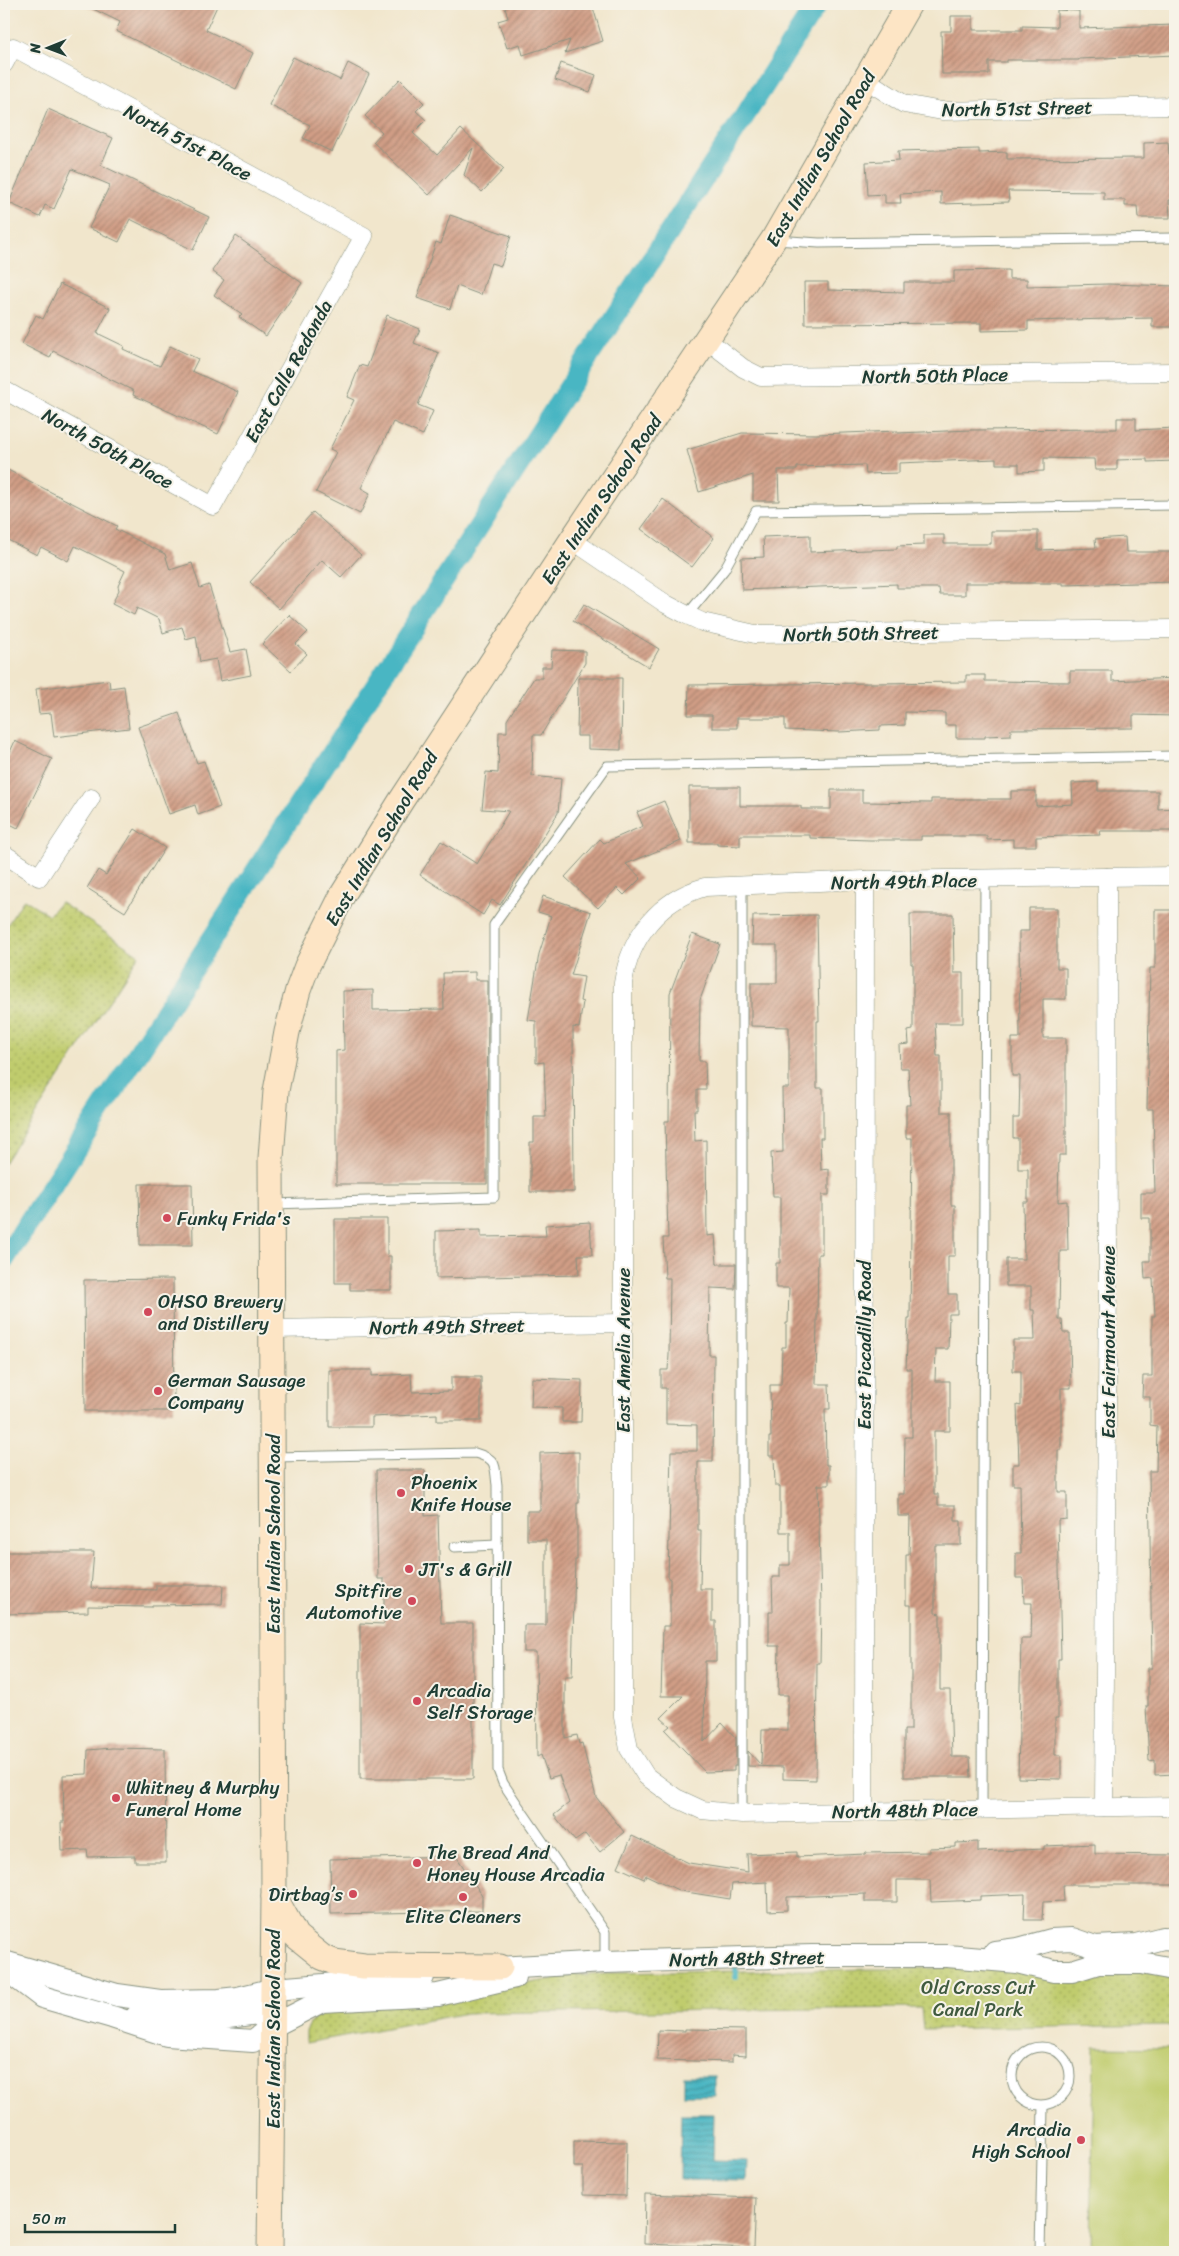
<svg xmlns="http://www.w3.org/2000/svg" width="1179" height="2256" font-family="Sriracha,sans-serif">
  <style>
    .grass { fill: url(#grass-dots); stroke: #708450 }
    .garden { fill: #c0cc6d; stroke: #708450 }
    .water { fill: url(#water-rules); stroke: #347a7c }
    .lines { fill: none; stroke-linecap: round; stroke-linejoin: round }
    .stream { stroke: #49b6c3; stroke-width: 6 }
    .canal { stroke: #49b6c3; stroke-width: 21 }
    .building { fill: url(#building-hatch) }
    .service-casing { stroke: #889280; stroke-width: 11 }
    .minor-casing { stroke: #889280; stroke-width: 19 }
    .tertiary-casing { stroke: #889280; stroke-width: 24 }
    .secondary-casing { stroke: #889280; stroke-width: 27 }
    .service { stroke: #fff; stroke-width: 9 }
    .minor { stroke: #fff; stroke-width: 18 }
    .tertiary { stroke: #fff; stroke-width: 22 }
    .secondary { stroke: #fde5c5; stroke-width: 25 }
    .poi-dot { fill: #d1495b; stroke: #f7f3e8; stroke-width: 2 }
    .labels { text-anchor: middle; stroke-width: 4; stroke-linejoin: round; paint-order: stroke }
    .street-label { font-size: 19px; fill: #1f3d34; stroke: #f7f3e8 }
    .poi-label { font-size: 19px; fill: #1f3d34; stroke: #f7f3e8; text-anchor: start }
    .park-label { font-size: 19px; fill: #3f5a3f; stroke: #f7f3e8 }
  </style>
  <defs>
    <pattern id="grass-dots" width="8" height="8" patternUnits="userSpaceOnUse" patternTransform="scale(1.25)"><rect width="8" height="8" fill="#c0cc6d"/><path d="M2 2h.1M6 6h.1" fill="none" stroke="#9ba75a" stroke-width="1.8" stroke-linecap="round"/></pattern>
    <pattern id="water-rules" width="6" height="5" patternUnits="userSpaceOnUse" patternTransform="scale(1.25)"><rect width="6" height="5" fill="#49b6c3"/><path d="M0 2.5h6" fill="none" stroke="#3c959f"/></pattern>
    <pattern id="building-hatch" width="6" height="6" patternUnits="userSpaceOnUse" patternTransform="scale(1.25)"><rect width="6" height="6" fill="#d19e86"/><path d="M-1 1l2-2M0 6l6-6M5 7l2-2" fill="none" stroke="#a9826e"/></pattern>
  </defs>
  <rect width="100%" height="100%" fill="#f7f3e8"/>
  <filter id="ink" filterUnits="userSpaceOnUse"><feTurbulence type="fractalNoise" baseFrequency=".02" numOctaves="2"/><feDisplacementMap in="SourceGraphic" scale="10" xChannelSelector="R" yChannelSelector="G"/><feConvolveMatrix kernelMatrix="1 2 1 2 8 2 1 2 1" color-interpolation-filters="sRGB"/></filter>
  <filter id="wash" filterUnits="userSpaceOnUse"><feTurbulence type="fractalNoise" baseFrequency=".0096" numOctaves="4" result="noise"/><feDisplacementMap in="SourceGraphic" scale="20" xChannelSelector="R" yChannelSelector="G"/><feGaussianBlur stdDeviation="1.12" result="paint"/><feColorMatrix in="noise" values="0 0 0 0 0 0 0 0 0 0 0 0 0 0 0 0 0 1.4 0 .05"/><feComposite in="paint" operator="in"/></filter>
  <g filter="url(#wash)">
    <rect width="100%" height="100%" fill="#f1e6cc"/>
    <g class="grass">
      <polygon points="24,899 49,915 60,902 139,955 4,1163 4,930"/>
      <polygon points="1017,1967 1098,1968 1175,1974 1175,2025 923,2029 921,2008 467,2013 306,2043 306,2031 311,2022 329,2007 448,1998 574,1975 606,1973"/>
    </g>
    <polygon class="garden" points="1094,2047 1175,2048 1175,2252 1091,2252"/>
    <g class="water">
      <rect x="684" y="2076" width="31" height="19"/>
      <polygon points="681,2114 714,2114 713,2160 747,2161 746,2181 680,2180"/>
    </g>
    <g class="lines">
      <polyline class="stream" points="735,1962 736,1977"/>
      <polyline class="canal" points="4,1260 817,4"/>
    </g>
    <g id="blocks">
      <g class="building">
        <polygon points="83,4 218,4 206,30 253,53 236,89 116,31 120,22"/>
        <polygon points="504,4 592,4 603,41 565,53 570,40 523,55 520,44 507,48 498,21 508,18"/>
        <polygon points="1057,10 1079,11 1079,28 1175,25 1175,55 1079,59 1079,60 1007,60 1007,62 989,62 989,74 942,74 941,31 951,31 951,16 973,16 973,30 1022,30 1022,26 1057,27"/>
        <polygon points="293,57 340,80 348,63 369,74 332,152 303,138 310,125 269,105"/>
        <polygon points="561,63 596,75 590,92 555,80"/>
        <polygon points="400,79 424,103 416,111 426,120 413,133 437,155 461,129 504,169 482,192 464,175 473,148 429,195 373,142 382,132 365,116"/>
        <polygon points="48,109 113,138 101,165 209,217 193,250 130,219 119,242 89,228 110,185 72,169 54,209 45,205 40,217 9,203"/>
        <polygon points="1168,142 1169,154 1175,154 1175,200 1169,200 1170,218 1138,218 1137,206 1125,206 1125,200 1104,200 1104,192 1008,191 1009,202 941,204 941,192 900,194 901,203 885,203 885,194 868,195 866,162 899,160 898,151 979,149 979,153 1007,152 1007,159 1144,158 1144,143"/>
        <polygon points="450,215 511,236 501,266 491,263 481,295 457,286 450,309 417,298 436,242 441,244"/>
        <polygon points="236,236 302,283 266,336 239,317 242,314 214,295 224,280 212,271"/>
        <polygon points="1009,270 1009,279 1027,279 1027,286 1108,284 1175,286 1175,319 1173,319 1173,327 1152,327 1152,318 1028,321 1028,330 981,331 981,323 805,324 804,282 828,282 828,290 904,292 904,282 954,282 954,271"/>
        <polygon points="60,284 110,308 97,333 124,346 123,349 160,366 170,346 198,359 192,371 238,392 218,434 133,395 134,391 53,351 50,358 22,344 36,315 43,319"/>
        <polygon points="387,315 420,329 414,343 439,353 418,405 433,411 423,435 393,422 361,488 370,493 360,514 316,492 336,452 330,449 354,400 347,397 360,365 367,367"/>
        <polygon points="1117,418 1136,418 1136,430 1175,428 1175,461 1147,462 1147,459 1117,460 1117,470 1095,470 1094,459 1044,458 1044,471 1019,472 1019,464 996,464 996,459 899,463 899,473 866,474 865,465 797,467 797,470 778,470 779,501 753,501 753,475 699,492 687,450 742,433 817,434 898,431 898,433 971,430 1117,429"/>
        <polygon points="4,468 117,526 115,529 165,554 170,570 192,563 200,588 209,585 230,652 246,649 251,675 220,681 216,659 200,662 196,636 186,639 182,627 163,633 159,619 137,608 134,615 112,604 119,590 118,586 125,571 75,546 68,561 41,547 37,555 4,538"/>
        <polygon points="663,499 714,538 692,567 641,529"/>
        <polygon points="313,512 361,555 341,577 322,560 279,609 250,582"/>
        <polygon points="991,531 1038,531 1038,550 1096,548 1095,539 1125,537 1126,552 1175,552 1175,582 1063,585 1063,583 965,583 965,595 940,595 939,588 897,588 897,584 742,590 741,558 764,557 763,537 810,535 810,552 897,549 897,546 924,545 924,535 944,535 944,544 991,544"/>
        <polygon points="584,604 659,649 649,667 573,621"/>
        <polygon points="289,615 308,632 296,644 307,654 291,671 262,644"/>
        <polygon points="552,650 585,651 585,663 541,735 533,735 532,776 561,779 558,813 500,905 492,900 483,915 420,875 441,841 477,864 509,811 482,809 486,772 498,773 499,732 507,732 507,720 534,678 542,678 542,667 551,667"/>
        <polygon points="1070,671 1112,671 1112,681 1175,678 1175,716 1133,715 1133,728 1011,729 1011,735 985,736 985,738 956,738 956,725 945,725 945,713 905,712 905,725 880,726 880,730 839,732 785,730 785,718 737,718 737,728 712,728 712,715 688,715 689,685 966,682 966,675 985,675 985,681 1070,682"/>
        <polygon points="578,678 622,678 621,750 588,749 588,736 577,736"/>
        <polygon points="109,680 110,688 124,686 129,728 54,737 51,713 39,714 36,689"/>
        <polygon points="179,713 197,763 204,761 220,807 198,815 195,805 169,814 138,727"/>
        <polygon points="15,741 52,759 18,828 4,821 4,765"/>
        <polygon points="1098,782 1098,791 1158,791 1158,809 1175,808 1175,831 1099,831 1100,835 1036,837 1036,846 1013,846 1013,839 987,840 987,836 921,836 921,840 870,840 810,838 810,835 740,835 740,846 717,845 717,843 689,843 689,787 740,787 740,806 801,806 801,809 831,809 831,790 862,790 862,802 931,803 931,799 1011,799 1011,791 1036,791 1036,806 1073,804 1072,783"/>
        <polygon points="664,801 681,841 626,864 641,878 624,895 617,888 598,908 565,877 600,839 604,843 643,826 637,812"/>
        <polygon points="135,829 165,848 125,912 87,888 98,870 106,875"/>
        <polygon points="543,896 591,912 571,975 584,977 580,1001 583,1002 579,1028 573,1027 574,1192 530,1192 530,1142 534,1142 534,1117 546,1117 544,1062 536,1063 536,1021 528,1020 539,954 551,916 538,912"/>
        <polygon points="1029,908 1057,908 1057,968 1066,968 1066,999 1043,999 1043,1038 1066,1038 1066,1155 1059,1155 1058,1202 1067,1201 1068,1251 1060,1251 1059,1320 1062,1320 1063,1333 1070,1333 1071,1388 1061,1388 1061,1450 1058,1450 1058,1492 1067,1492 1067,1519 1058,1520 1061,1659 1058,1659 1058,1718 1055,1718 1055,1755 1061,1755 1061,1779 1018,1778 1021,1639 1031,1639 1032,1603 1024,1603 1023,1578 1016,1578 1016,1553 1021,1553 1020,1485 1013,1485 1013,1464 1019,1464 1017,1405 1021,1406 1021,1371 1013,1371 1013,1340 1035,1340 1034,1310 1031,1310 1031,1286 1006,1286 1006,1259 1024,1259 1023,1202 1028,1202 1028,1169 1018,1169 1018,1138 1013,1138 1013,1118 1019,1118 1020,1076 1012,1076 1012,1038 1020,1038 1019,931 1029,931"/>
        <polygon points="1155,910 1175,910 1175,1774 1155,1775 1155,1760 1149,1761 1146,1706 1148,1706 1148,1668 1152,1668 1149,1471 1156,1471 1157,1426 1150,1425 1150,1397 1142,1397 1143,1376 1152,1376 1152,1316 1155,1316 1153,1278 1145,1279 1144,1261 1150,1261 1150,1218 1141,1218 1141,1193 1155,1193 1153,1109 1147,1109 1150,968 1155,968"/>
        <polygon points="910,914 953,914 954,973 963,973 963,1023 935,1023 937,1056 941,1056 941,1112 951,1112 951,1205 955,1205 955,1256 948,1256 948,1294 957,1294 957,1314 949,1314 948,1349 936,1349 935,1381 950,1381 950,1431 934,1431 934,1494 938,1494 938,1505 955,1505 955,1521 961,1521 961,1545 935,1545 935,1613 940,1614 940,1690 950,1690 952,1757 970,1757 971,1777 904,1777 904,1730 911,1730 911,1605 906,1605 906,1555 909,1555 910,1516 898,1516 898,1494 904,1494 905,1437 912,1437 912,1369 906,1369 908,1319 910,1319 912,1138 906,1138 906,1105 910,1105 908,1068 900,1068 899,1045 909,1044 908,1031 913,1030 913,964 911,964"/>
        <polygon points="817,915 819,1021 817,1021 817,1088 823,1088 823,1138 820,1138 821,1170 829,1169 829,1195 822,1195 822,1254 818,1254 816,1384 829,1384 830,1409 825,1409 826,1465 829,1465 829,1485 818,1485 821,1606 820,1663 817,1663 816,1780 783,1779 783,1767 748,1766 748,1751 761,1765 762,1730 788,1730 788,1695 778,1695 779,1646 769,1646 769,1612 773,1612 772,1577 780,1577 780,1565 790,1565 790,1532 780,1532 780,1486 775,1486 774,1456 769,1456 769,1437 771,1437 770,1385 781,1385 782,1347 786,1347 786,1323 788,1323 789,1288 776,1288 776,1263 780,1263 780,1197 773,1197 771,1153 783,1152 782,1088 789,1088 789,1027 751,1026 751,983 777,983 777,945 752,945 753,916"/>
        <polygon points="692,934 720,944 700,1000 699,1061 705,1061 706,1090 697,1090 697,1110 694,1110 695,1141 706,1140 707,1236 715,1235 717,1264 736,1264 735,1289 710,1288 709,1355 714,1355 713,1462 698,1462 698,1530 701,1530 700,1589 712,1589 712,1621 716,1621 716,1661 705,1661 704,1742 722,1723 736,1738 736,1766 734,1766 734,1771 705,1772 665,1730 670,1726 661,1718 683,1696 661,1696 663,1626 670,1626 670,1578 668,1578 671,1451 697,1451 697,1425 666,1424 666,1388 661,1388 661,1370 668,1370 669,1355 670,1278 665,1278 663,1238 668,1238 665,1121 669,1121 670,993"/>
        <polygon points="475,972 475,980 488,980 487,1184 336,1184 336,1051 344,1050 343,991 373,990 373,1010 444,1009 443,973"/>
        <polygon points="139,1184 192,1184 193,1245 140,1245"/>
        <polygon points="335,1219 387,1219 387,1256 391,1256 391,1290 350,1290 350,1283 335,1283"/>
        <polygon points="590,1222 592,1255 578,1255 579,1275 436,1278 436,1231 481,1230 481,1237 546,1236 545,1225"/>
        <polygon points="173,1279 174,1411 85,1411 84,1280"/>
        <polygon points="329,1370 372,1370 372,1376 411,1374 412,1392 451,1391 451,1377 481,1377 481,1421 437,1421 437,1414 372,1417 372,1427 329,1427"/>
        <polygon points="532,1378 582,1380 581,1422 562,1422 562,1408 531,1407"/>
        <polygon points="579,1452 579,1503 577,1503 577,1560 575,1560 572,1677 565,1677 565,1738 577,1735 579,1744 582,1743 596,1797 624,1832 600,1852 585,1834 575,1841 554,1815 569,1803 559,1775 549,1778 541,1755 537,1757 536,1652 524,1652 524,1625 546,1625 546,1540 527,1540 527,1511 540,1511 540,1453"/>
        <polygon points="376,1470 425,1470 425,1516 438,1515 441,1623 473,1623 473,1779 360,1779 360,1623 384,1624 384,1579 378,1579"/>
        <polygon points="4,1552 94,1552 91,1588 156,1590 156,1585 223,1585 222,1604 152,1605 152,1607 88,1606 88,1612 4,1614"/>
        <polygon points="112,1748 165,1749 166,1862 135,1862 135,1856 88,1857 87,1850 62,1851 61,1822 64,1822 63,1775 87,1774 88,1750"/>
        <polygon points="632,1836 689,1863 748,1872 747,1854 797,1852 797,1857 865,1854 865,1853 929,1852 929,1848 956,1847 956,1843 978,1842 978,1852 1044,1849 1044,1846 1095,1844 1095,1854 1175,1855 1175,1885 1063,1885 1064,1901 1043,1902 1042,1920 1024,1920 1025,1894 980,1896 980,1900 931,1902 930,1880 897,1880 897,1902 865,1902 865,1894 787,1897 787,1910 768,1911 767,1882 732,1884 730,1899 680,1891 646,1875 644,1879 618,1867"/>
        <polygon points="456,1856 482,1895 482,1911 331,1914 330,1859"/>
        <polygon points="685,2029 746,2030 746,2056 732,2055 732,2062 657,2060 658,2030 685,2031"/>
        <polygon points="574,2141 627,2142 626,2196 583,2195 583,2167 574,2167"/>
        <polygon points="645,2194 756,2198 754,2248 644,2244"/>
      </g>
    </g>
  </g>
  <g filter="url(#ink)">
    <use href="#blocks" fill-opacity="0" stroke="#889280" stroke-width="1"/>
    <g class="lines">
      <g class="service-casing">
        <g id="service">
          <polyline points="776,240 819,243 1175,238"/>
          <polyline points="687,615 724,570 756,511 1175,505"/>
          <polyline points="742,885 742,1814"/>
          <polyline points="273,1204 494,1197 494,925 607,766 1175,756"/>
          <path d="M274 1457 475 1453C498 1460 494 1463 497 1485L498 1770 503 1783 517 1804 605 1932V1962"/>
          <polyline points="454,1547 497,1545"/>
          <polyline points="982,1809 985,879"/>
          <circle cx="1041" cy="2076" r="29"/>
          <polyline points="1040,2252 1043,2106"/>
        </g>
      </g>
      <g class="minor-casing">
        <g id="minor">
          <polyline points="4,64 13,47 364,236 213,506 4,390"/>
          <polyline points="866,80 904,104 942,111 1175,106"/>
          <polyline points="707,340 743,368 761,377 1175,372"/>
          <polyline points="572,540 666,604 687,615 702,622 755,634 1175,629"/>
          <polyline points="4,854 39,877 91,798"/>
          <path d="M1175 876 865 880 705 887C659 900 630 937 623 983V1717L629 1749 646 1776 676 1798 702 1810 742 1814 1175 1806"/>
          <polyline points="271,1329 624,1323"/>
          <polyline points="1104,1807 1108,1269 1107,877"/>
          <polyline points="864,1810 865,880"/>
        </g>
      </g>
      <g class="tertiary-casing">
        <g id="tertiary">
          <polyline points="995,1952 1018,1949 1051,1940 1072,1939 1095,1947 1136,1945 1163,1938 1175,1939"/>
          <polyline points="4,1962 117,1995 160,2001 219,2000 238,1998 274,1989 423,1977"/>
          <polyline points="4,1968 42,1997 112,2017 167,2035 253,2041 273,2026 322,2001 438,1995 515,1977"/>
          <polyline points="482,1969 605,1962 812,1956 947,1956 1017,1962 1054,1971 1072,1971 1098,1963 1141,1963 1168,1968 1175,1968"/>
          <polyline points="136,2017 221,2018 257,2013 273,2026"/>
        </g>
      </g>
      <g class="secondary-casing">
        <g id="secondary">
          <polyline points="274,1896 296,1936 322,1957 334,1962 364,1966 500,1967"/>
          <polyline points="270,2252 274,1896 271,1158 276,1091 287,1032 298,990 307,966 343,894 401,801 572,540 773,240 909,4"/>
        </g>
      </g>
      <use href="#service" class="service"/>
      <use href="#minor" class="minor"/>
      <use href="#tertiary" class="tertiary"/>
      <use href="#secondary" class="secondary"/>
    </g>
  </g>
  <g class="poi-dot">
    <circle cx="167" cy="1218" r="5"/>
    <circle cx="148" cy="1312" r="5"/>
    <circle cx="158" cy="1391" r="5"/>
    <circle cx="401" cy="1493" r="5"/>
    <circle cx="409" cy="1569" r="5"/>
    <circle cx="412" cy="1601" r="5"/>
    <circle cx="417" cy="1701" r="5"/>
    <circle cx="116" cy="1798" r="5"/>
    <circle cx="417" cy="1863" r="5"/>
    <circle cx="353" cy="1894" r="5"/>
    <circle cx="463" cy="1897" r="5"/>
    <circle cx="1081" cy="2140" r="5"/>
  </g>
  <g class="labels">
    <g class="street-label">
      <text transform="translate(1017 108) rotate(-1)" y="7">North 51st Street</text>
      <text transform="translate(188 142) rotate(28)" y="7">North 51st Place</text>
      <text transform="translate(820 158) rotate(-60)" y="7">East Indian School Road</text>
      <text transform="translate(288 371) rotate(-61)" y="7">East Calle Redonda</text>
      <text transform="translate(935 375) rotate(-1)" y="7">North 50th Place</text>
      <text transform="translate(108 448) rotate(29)" y="7">North 50th Place</text>
      <text transform="translate(601 499) rotate(-56)" y="7">East Indian School Road</text>
      <text transform="translate(861 633) rotate(-1)" y="7">North 50th Street</text>
      <text transform="translate(381 838) rotate(-59)" y="7">East Indian School Road</text>
      <text transform="translate(904 881) rotate(-1)" y="7">North 49th Place</text>
      <text transform="translate(447 1326) rotate(-1)" y="7">North 49th Street</text>
      <text transform="translate(1108 1342) rotate(-90)" y="7">East Fairmount Avenue</text>
      <text transform="translate(864 1345) rotate(-90)" y="7">East Piccadilly Road</text>
      <text transform="translate(623 1350) rotate(-90)" y="7">East Amelia Avenue</text>
      <text transform="translate(273 1534) rotate(-90)" y="7">East Indian School Road</text>
      <text transform="translate(905 1810) rotate(-1)" y="7">North 48th Place</text>
      <text transform="translate(747 1958) rotate(-1)" y="7">North 48th Street</text>
      <text transform="translate(273 2029) rotate(-90)" y="7">East Indian School Road</text>
    </g>
    <g class="poi-label">
      <text x="177" y="1225">Funky Frida's</text>
      <text x="158" y="1308">OHSO Brewery<tspan x="158" dy="22">and Distillery</tspan></text>
      <text x="168" y="1387">German Sausage<tspan x="168" dy="22">Company</tspan></text>
      <text x="411" y="1489">Phoenix<tspan x="411" dy="22">Knife House</tspan></text>
      <text x="419" y="1576">JT's &amp; Grill</text>
      <text x="402" y="1597" text-anchor="end">Spitfire<tspan x="402" dy="22">Automotive</tspan></text>
      <text x="427" y="1697">Arcadia<tspan x="427" dy="22">Self Storage</tspan></text>
      <text x="126" y="1794">Whitney &amp; Murphy<tspan x="126" dy="22">Funeral Home</tspan></text>
      <text x="427" y="1859">The Bread And<tspan x="427" dy="22">Honey House Arcadia</tspan></text>
      <text x="343" y="1901" text-anchor="end">Dirtbag’s</text>
      <text x="463" y="1923" text-anchor="middle">Elite Cleaners</text>
      <text x="1071" y="2136" text-anchor="end">Arcadia<tspan x="1071" dy="22">High School</tspan></text>
    </g>
    <g class="park-label">
      <text x="978" y="1994">Old Cross Cut<tspan x="978" dy="22">Canal Park</tspan></text>
    </g>
  </g>
  <rect width="1179" height="2256" fill="none" stroke="#f7f3e8" stroke-width="20"/>
  <g transform="translate(48 48) rotate(269)" stroke="#f7f3e8" stroke-width="4" paint-order="stroke">
  <path d="M0-4L9 19L0 12L-9 19Z" fill="#1f3d34"/>
  <text y="-8" font-size="14" font-weight="bold" text-anchor="middle" fill="#1f3d34">N</text>
  </g>
  <path d="M25 2224v8h150v-8" fill="none" stroke="#1f3d34" stroke-width="2.5"/>
  <text x="32" y="2224" font-size="15" fill="#1f3d34" stroke="#f7f3e8" stroke-width="4" paint-order="stroke">50 m</text>
</svg>
